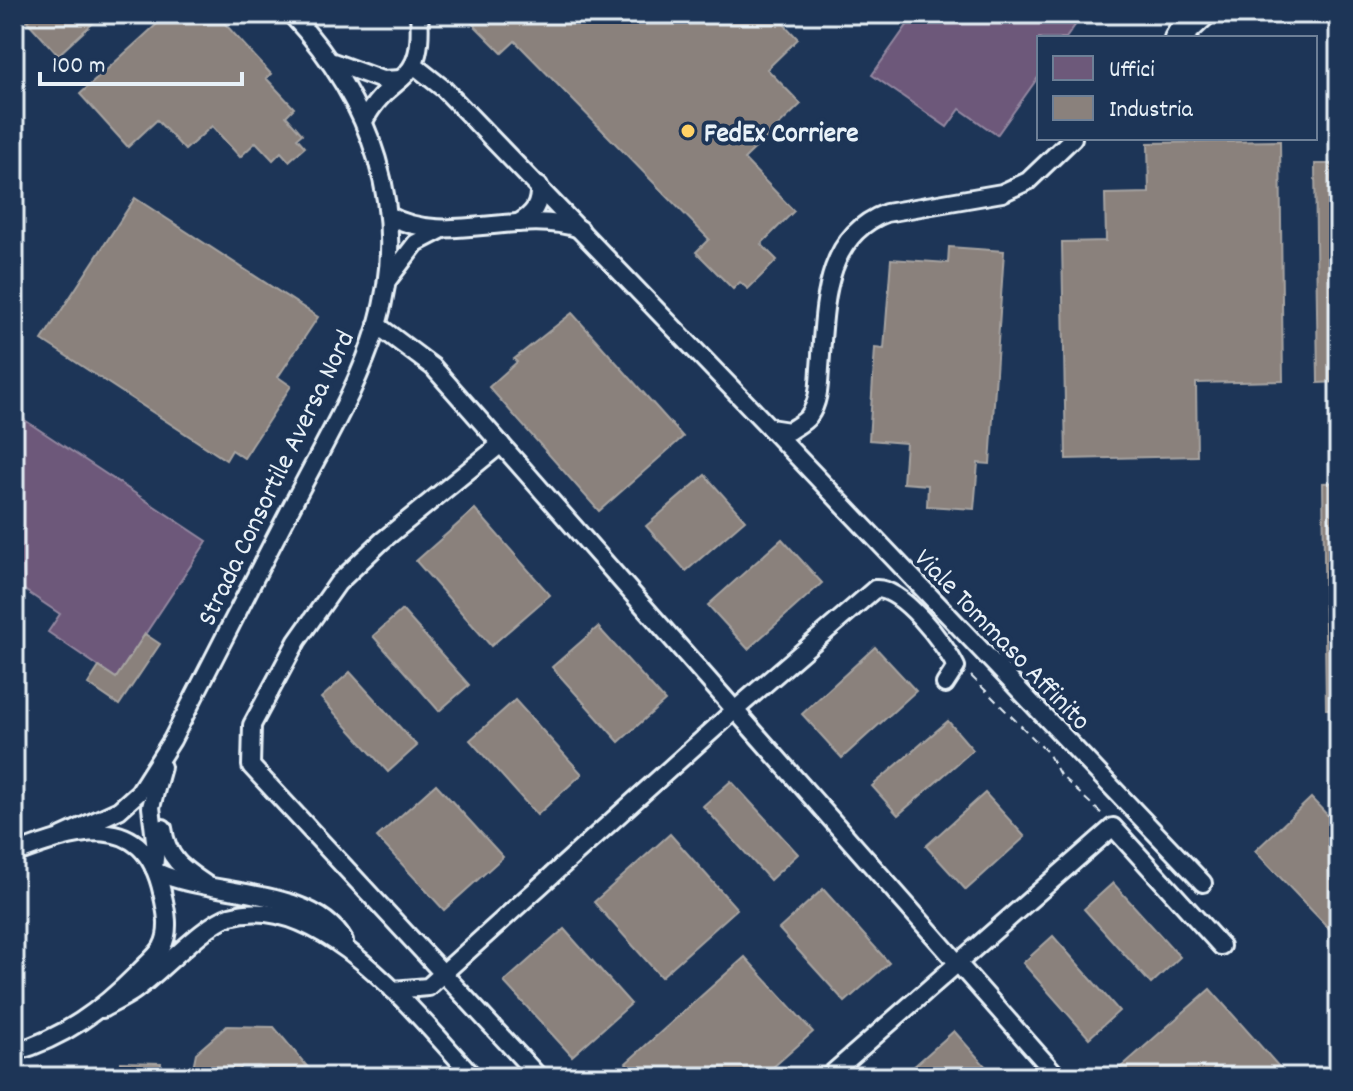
<svg xmlns="http://www.w3.org/2000/svg" width="1353" height="1091" font-family="Dekko,sans-serif">
  <style>
    .offices { fill: #6d597a; stroke: #9287a0; stroke-width: 2 }
    .industry { fill: #8a817c; stroke: #a6a3a1; stroke-width: 2 }
    .lines { fill: none; stroke-linecap: round; stroke-linejoin: round }
    .minor-casing { stroke: #e8f1f8; stroke-width: 22 }
    .path { stroke: #e8f1f8; stroke-width: 2; stroke-dasharray: 8 6; stroke-linecap: butt }
    .minor { stroke: #1d3557; stroke-width: 16 }
    .poi-dot { fill: #ffd166; stroke: #1d3557; stroke-width: 3 }
    .labels { text-anchor: middle; stroke-width: 8; stroke-linejoin: round; paint-order: stroke }
    .poi-label { font-size: 28px; font-weight: bold; fill: #e8f1f8; stroke: #1d3557; text-anchor: start }
    .street-label { font-size: 28px; fill: #e8f1f8; stroke: #1d3557 }
  </style>
  <rect width="100%" height="100%" fill="#1d3557"/>
  <filter id="ink" filterUnits="userSpaceOnUse"><feTurbulence type="fractalNoise" baseFrequency=".0125" numOctaves="2"/><feDisplacementMap in="SourceGraphic" scale="16" xChannelSelector="R" yChannelSelector="G"/><feConvolveMatrix kernelMatrix="1 2 1 2 8 2 1 2 1" color-interpolation-filters="sRGB"/></filter>
  <g filter="url(#ink)">
    <g class="offices">
      <polygon points="915,14 1083,14 1066,38 1039,38 1039,76 997,135 960,109 947,127 872,75"/>
      <polygon points="14,413 207,541 116,678 48,632 60,614 14,583"/>
    </g>
    <g class="industry">
      <polygon points="35,14 103,14 58,55 27,21"/>
      <polygon points="168,14 216,14 271,74 266,78 294,108 286,116 302,134 297,138 305,147 289,161 281,152 273,160 256,142 240,157 212,126 185,150 157,120 128,147 80,94"/>
      <polygon points="788,14 781,21 798,39 767,69 801,104 744,159 794,211 761,244 777,260 748,289 740,282 733,289 696,252 709,239 515,41 502,53 464,15"/>
      <polygon points="1280,141 1283,381 1196,383 1197,456 1066,459 1062,242 1106,241 1105,194 1149,193 1148,143"/>
      <polygon points="1315,164 1339,164 1339,382 1318,383"/>
      <polygon points="135,198 318,317 278,377 291,386 244,458 232,450 226,460 42,340"/>
      <polygon points="949,247 1004,251 990,464 978,463 974,509 927,506 928,485 903,483 906,443 869,440 875,348 884,349 891,259 948,263"/>
      <polygon points="572,313 683,437 599,511 489,387 517,362 514,359"/>
      <polygon points="705,475 745,520 686,571 646,526"/>
      <polygon points="1339,482 1339,709 1326,709 1323,483"/>
      <polygon points="475,509 550,595 491,646 416,561"/>
      <polygon points="782,539 822,583 748,649 708,605"/>
      <polygon points="402,610 469,685 439,711 373,636"/>
      <polygon points="598,627 665,701 619,742 552,667"/>
      <polygon points="145,634 160,644 119,705 88,684 99,667 116,678"/>
      <polygon points="875,647 916,691 842,758 802,714"/>
      <polygon points="350,672 417,746 388,772 321,698"/>
      <polygon points="515,700 582,774 537,815 470,740"/>
      <polygon points="948,721 973,750 898,815 872,786"/>
      <polygon points="731,781 798,854 770,880 703,806"/>
      <polygon points="436,784 503,857 444,910 377,837"/>
      <polygon points="985,793 1025,837 966,890 926,846"/>
      <polygon points="1311,798 1333,821 1339,821 1339,939 1255,851"/>
      <polygon points="670,834 737,909 661,977 594,902"/>
      <polygon points="1113,883 1180,957 1151,984 1084,909"/>
      <polygon points="823,889 889,963 845,1002 779,929"/>
      <polygon points="564,929 631,1004 572,1056 504,982"/>
      <polygon points="1053,936 1119,1011 1089,1038 1023,963"/>
      <polygon points="745,957 813,1032 762,1077 639,1077 626,1063"/>
      <polygon points="1210,989 1288,1077 1128,1077 1120,1068"/>
      <polygon points="227,1026 274,1027 316,1077 269,1077 259,1066 242,1066 235,1077 191,1077 196,1053"/>
      <polygon points="954,1031 995,1077 902,1077"/>
      <polygon points="121,1062 161,1063 160,1077 121,1077"/>
    </g>
    <g class="lines">
      <g class="minor-casing">
        <g id="minor">
          <polyline points="1334,14 1339,17"/>
          <polyline points="1173,38 1186,14"/>
          <polyline points="1183,38 1209,14"/>
          <polyline points="333,62 382,80 401,79"/>
          <path d="M415 66 444 89 770 428 789 431C795 427 805 422 809 416 819 402 819 385 820 368 825 310 822 237 886 213L1002 193 1028 181 1073 138"/>
          <path d="M364 121C391 69 425 90 419 14"/>
          <path d="M388 215C445 248 519 207 580 229"/>
          <path d="M518 223C534 214 540 205 539 186"/>
          <polyline points="387,281 416,243 441,230"/>
          <polyline points="377,325 433,367 1058,1077"/>
          <polyline points="770,428 1203,883"/>
          <polyline points="501,444 382,541 338,583 297,641 252,725 251,766 539,1077"/>
          <path d="M163 828C167 859 183 869 207 885"/>
          <path d="M62 836 119 810 139 792 172 740C213 660 253 581 294 502 323 445 358 388 377 326 411 210 371 100 291 14"/>
          <path d="M14 854C74 831 143 807 162 892 166 909 171 931 162 947 156 957 145 965 137 974 101 1010 64 1038 14 1052"/>
          <polyline points="154,868 156,849 151,807 162,767"/>
          <path d="M157 872C211 897 313 886 344 941"/>
          <path d="M393 990 428 987 735 710 875 589C901 586 945 644 956 667L945 684"/>
          <path d="M102 1009C113 1003 124 998 134 991 160 973 204 924 230 916 322 889 420 1020 474 1077"/>
          <polyline points="828,1077 1113,827 1221,946"/>
        </g>
      </g>
      <polyline class="path" points="971,676 1048,753 1060,775 1103,815"/>
      <use href="#minor" class="minor"/>
    </g>
  </g>
  <circle class="poi-dot" cx="688" cy="131" r="8"/>
  <g class="labels">
    <g class="poi-label">
      <text x="704" y="141">FedEx Corriere</text>
    </g>
    <g class="street-label">
      <text transform="translate(274 477) rotate(-64)" y="10">Strada Consortile Aversa Nord</text>
      <text transform="translate(1004 638) rotate(46)" y="10">Viale Tommaso Affinito</text>
    </g>
  </g>
  <rect width="1353" height="1091" fill="none" stroke="#1d3557" stroke-width="48"/>
  <rect x="24" y="24" width="1305" height="1043" fill="none" stroke="#e8f1f8" stroke-width="3" filter="url(#ink)"/>
  <rect x="1037" y="36" width="280" height="104" fill="#1d3557" stroke="#6e8097" stroke-width="2"/>
  <rect x="1053" y="56" width="40" height="24" fill="#6d597a" stroke="#6e8097" stroke-width="2"/>
  <text x="1109" y="76" font-size="24" fill="#e8f1f8">Uffici</text>
  <rect x="1053" y="96" width="40" height="24" fill="#8a817c" stroke="#6e8097" stroke-width="2"/>
  <text x="1109" y="116" font-size="24" fill="#e8f1f8">Industria</text>
  <path d="M40 72v12h202v-12" fill="none" stroke="#e8f1f8" stroke-width="4"/>
  <text x="52" y="72" font-size="24" fill="#e8f1f8" stroke="#1d3557" stroke-width="6" paint-order="stroke">100 m</text>
</svg>
